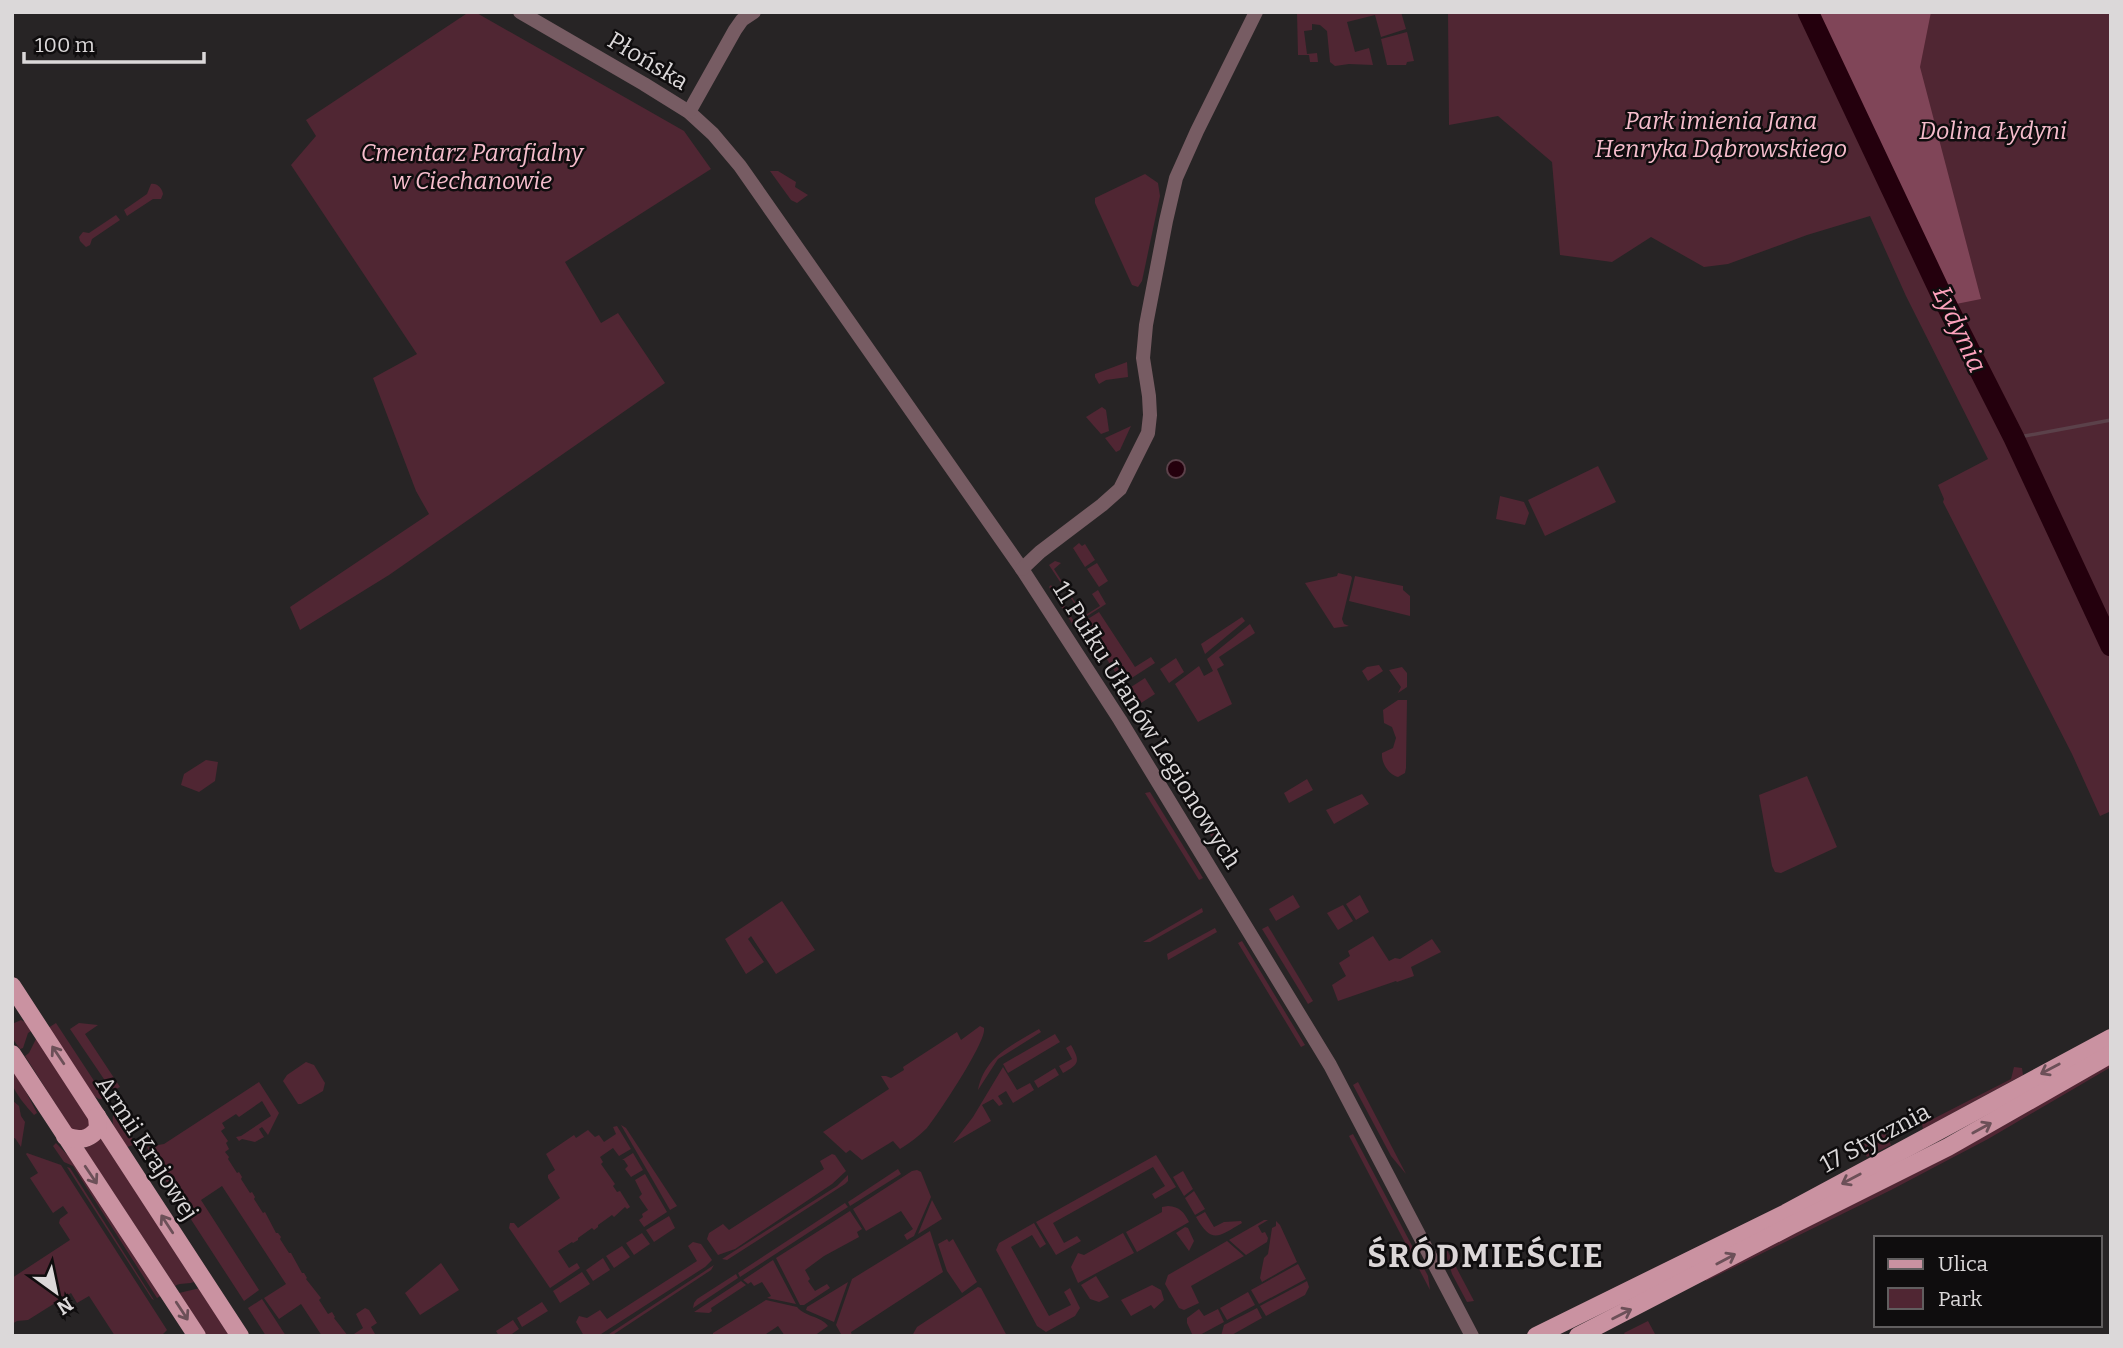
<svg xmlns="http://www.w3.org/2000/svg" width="2123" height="1348" font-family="Bitter,serif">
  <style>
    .green { fill: #502633 }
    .forest { fill: #804558 }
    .water { fill: #24000d; stroke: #5b414a; stroke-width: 2 }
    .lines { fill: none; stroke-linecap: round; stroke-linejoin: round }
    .stream { stroke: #5b414a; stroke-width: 3.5 }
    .river { stroke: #24000d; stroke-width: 21 }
    .minor { stroke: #775c63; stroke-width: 14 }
    .major { stroke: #ca92a1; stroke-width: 18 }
    .oneway { stroke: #6c5058 }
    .labels { text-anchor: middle; stroke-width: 5; stroke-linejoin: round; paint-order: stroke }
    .street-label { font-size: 24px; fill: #dbd8d9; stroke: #0f0d0e }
    .park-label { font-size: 24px; font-style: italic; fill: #f6bdcc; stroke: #0f0d0e }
    .water-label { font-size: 26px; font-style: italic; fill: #fea2bd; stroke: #0f0d0e }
    .district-label { font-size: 32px; font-weight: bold; letter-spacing: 2px; fill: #dbd6d7; stroke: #0f0d0e }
  </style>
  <rect width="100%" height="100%" fill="#272425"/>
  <g class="green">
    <polygon points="469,12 475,12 684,131 711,169 565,262 601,323 618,313 665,383 389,575 300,630 290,607 429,514 416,491 373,378 417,354 291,165 316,136 306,120"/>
    <polygon points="1297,12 1401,12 1406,29 1381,37 1375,15 1347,22 1355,52 1369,48 1373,65 1349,64 1335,66 1330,62 1327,31 1320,25 1312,24 1312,30 1304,31 1307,54 1317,53 1318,62 1310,62 1309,55 1298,55"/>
    <polygon points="1448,12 2111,12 2111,814 2109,812 2100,816 2072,754 1943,502 1944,499 1938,485 1988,459 1906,296 1870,216 1807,235 1728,264 1704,267 1651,237 1612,262 1560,255 1552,162 1498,116 1449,125"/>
    <polygon points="1407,32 1414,61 1407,62 1406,65 1387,65 1381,39"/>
    <polygon points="770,171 778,171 796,182 795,187 808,195 797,203 791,200"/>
    <polygon points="1145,174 1158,183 1160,196 1142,281 1138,287 1132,285 1095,203 1095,198"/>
    <path d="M151 184C157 183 162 188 163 194L161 199H153L127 216 124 210 147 194Z"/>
    <polygon points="116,215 120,220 92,239 90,245 86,247 80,241 79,237 83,232 89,233"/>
    <polygon points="1127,362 1128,377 1106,380 1099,384 1095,377 1095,374"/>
    <polygon points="1102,407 1106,410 1109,431 1101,434 1086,417"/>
    <polygon points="1131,426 1120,450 1116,452 1105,438"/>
    <polygon points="1598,466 1616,502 1545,536 1528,500"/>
    <polygon points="1500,496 1524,502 1529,513 1525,525 1496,519"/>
    <polygon points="1079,543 1082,546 1085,544 1095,560 1085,567 1073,548"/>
    <polygon points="1055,561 1061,563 1054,569 1084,616 1100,606 1092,594 1098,590 1106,604 1084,618 1049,565"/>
    <polygon points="1097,563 1108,581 1099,587 1087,569"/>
    <polygon points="1338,573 1351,576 1352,578 1342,619 1344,624 1349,626 1334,628 1305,583 1337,576"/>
    <polygon points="1355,576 1403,586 1403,590 1410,596 1410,616 1349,601"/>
    <polygon points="1051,585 1099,661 1092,655 1049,587"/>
    <polygon points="1099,612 1135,667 1151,657 1155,663 1127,681 1122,673 1117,675 1083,622"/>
    <polygon points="1242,617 1245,621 1205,654 1201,644"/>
    <polygon points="1250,624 1255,633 1219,657 1224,665 1217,669 1232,704 1198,722 1175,684 1199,666 1204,676 1213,671 1207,659"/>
    <polygon points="1176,658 1184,672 1169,683 1160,669"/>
    <polygon points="1379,665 1383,671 1368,681 1362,671 1367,667"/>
    <polygon points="1402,667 1407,673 1407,687 1398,693 1401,687 1389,670"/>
    <polygon points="1145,678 1155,694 1141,703 1131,687"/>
    <path d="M1398 700H1407L1406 768 1405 773 1398 777C1389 775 1381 763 1382 753L1393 748 1396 738 1392 727 1384 723 1383 710Z"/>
    <polygon points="206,760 218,762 215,781 199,792 181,785 184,774"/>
    <polygon points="1807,776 1837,847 1781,873 1775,872 1772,866 1759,795"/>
    <polygon points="1307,779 1313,790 1289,803 1284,793"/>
    <polygon points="1150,792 1203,878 1199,880 1145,793"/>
    <polygon points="1362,794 1369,804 1334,824 1326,810"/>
    <polygon points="1202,812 1223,847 1219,849 1198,815"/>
    <polygon points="1293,895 1300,907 1276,921 1269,909"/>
    <polygon points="1360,895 1369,912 1356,920 1346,904"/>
    <polygon points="782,901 815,950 776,974 751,936 748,939 764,962 746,974 725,939"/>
    <polygon points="1343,905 1353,921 1338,930 1327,913"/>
    <polygon points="1202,908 1203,912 1150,942 1143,942"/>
    <polygon points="1268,926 1313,1001 1308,1004 1262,929"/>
    <polygon points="1215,928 1217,932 1168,960 1167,954"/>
    <polygon points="1373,936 1389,961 1395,958 1400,959 1432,939 1441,952 1411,967 1414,976 1397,982 1396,981 1338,1001 1332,985 1346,976 1339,963 1350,956 1348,951"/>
    <polygon points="1242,941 1305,1045 1301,1047 1238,943"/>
    <polygon points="21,1020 27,1023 33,1030 28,1033 23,1048 20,1049 12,1038 12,1024"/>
    <polygon points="56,1023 106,1099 99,1099 92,1095 48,1028"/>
    <polygon points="79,1023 98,1025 85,1034 120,1087 116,1089 110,1088 70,1029"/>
    <path d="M980 1026 984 1028V1031C982 1048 939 1113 927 1128 919 1136 910 1143 900 1149L893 1141 862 1160 850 1150 846 1153 823 1132 889 1089 881 1076H886L891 1078 904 1070 903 1067 957 1032 961 1040Z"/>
    <path d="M1039 1029 1041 1032 998 1059 978 1090C984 1057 1012 1045 1039 1029Z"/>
    <polygon points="1055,1034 1060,1042 1008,1073 1003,1064"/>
    <polygon points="37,1037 91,1119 89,1127 80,1132 72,1130 25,1056 29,1053"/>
    <path d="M1071 1045C1080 1061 1080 1064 1063 1073L1059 1066 1072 1059 1066 1048Z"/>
    <polygon points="2111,1060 2111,1067 1988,1139 1891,1190 1706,1281 1704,1277"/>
    <polygon points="306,1062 314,1065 325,1083 323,1091 301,1104 298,1104 283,1081 287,1075"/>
    <path d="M12 1065 37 1113 34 1115C27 1107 15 1094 12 1083 11 1077 12 1070 12 1065Z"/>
    <polygon points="1003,1067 1017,1090 1030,1083 1034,1090 1013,1103 1006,1091 998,1096 1003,1104 999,1106 993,1099 982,1105 991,1121 953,1143 973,1117"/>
    <polygon points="2014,1067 2022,1068 2023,1075 1923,1129 1921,1119 1925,1113 1927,1122 2011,1079"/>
    <polygon points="1055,1068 1059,1075 1038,1088 1034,1081"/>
    <polygon points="259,1082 279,1113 268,1135 262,1127 259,1129 264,1137 255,1142 242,1139 239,1141 236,1137 241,1136 271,1116 262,1101 239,1117 236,1114 222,1123 225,1128 221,1131 228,1141 226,1143 229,1149 225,1152 229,1157 228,1159 237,1173 239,1172 242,1177 241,1179 250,1193 252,1192 255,1197 254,1199 263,1213 265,1212 276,1233 278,1233 281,1237 280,1239 289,1253 291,1253 302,1273 304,1273 307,1278 306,1279 321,1298 319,1300 328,1314 332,1312 335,1317 334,1318 348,1336 322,1336 301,1304 279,1319 264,1298 286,1284 222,1186 201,1200 259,1290 244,1301 155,1164 147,1147 164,1144"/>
    <polygon points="1358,1082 1406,1174 1391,1156 1353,1085"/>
    <polygon points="12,1100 19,1106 21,1116 25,1122 21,1147 15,1138 12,1139"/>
    <path d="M114 1112 136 1144 127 1147C119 1136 109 1126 114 1112Z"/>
    <polygon points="621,1125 626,1128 677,1206 670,1210"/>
    <polygon points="617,1126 631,1149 619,1156 613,1148 600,1157 603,1162 601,1164 615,1184 613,1186 617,1192 620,1191 630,1207 627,1209 625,1207 614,1217 612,1215 598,1225 598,1227 594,1230 592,1228 578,1238 578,1240 573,1243 572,1242 558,1251 569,1268 577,1263 580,1268 550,1288 509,1228 510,1223 514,1223 518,1228 560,1198 548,1178 548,1175 555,1170 546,1154 574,1135 576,1138 588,1130 595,1137 599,1135 604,1142 616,1134 613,1127"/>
    <polygon points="1885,1133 1891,1145 1867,1157 1861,1146"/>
    <polygon points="1353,1134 1428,1276 1430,1290 1349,1136"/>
    <path d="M102 1136 196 1281C189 1285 181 1282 175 1286L84 1148 94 1144Z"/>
    <polygon points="56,1143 78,1166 162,1295 157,1298 73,1166 64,1162 53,1146"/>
    <polygon points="27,1153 61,1165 167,1330 161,1336 115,1336 89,1296 77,1303 71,1293 28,1320 17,1321 12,1324 12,1278 70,1240 59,1223 60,1219 68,1213 63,1206 53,1213 30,1178 38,1173 26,1154"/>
    <polygon points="633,1153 643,1170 631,1177 625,1169 628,1166 624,1160 622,1160"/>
    <polygon points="832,1154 835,1155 846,1171 832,1184 735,1249 718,1255 707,1239 709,1233 723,1224 729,1230 824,1169 820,1161"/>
    <polygon points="1156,1155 1176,1187 1155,1199 1152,1194 1165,1186 1153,1167 1053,1223 1064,1243 1077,1236 1081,1241 1056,1255 1036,1222"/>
    <polygon points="67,1167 70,1168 154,1300 152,1299"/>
    <polygon points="898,1169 901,1174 850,1206 848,1202"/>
    <polygon points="917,1170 921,1172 931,1197 914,1236 907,1240 904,1235 913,1229 901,1211 866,1231 853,1209 912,1171"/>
    <polygon points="1183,1171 1193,1189 1184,1196 1173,1177"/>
    <polygon points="645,1174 667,1212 644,1227 639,1220 643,1217 642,1214 648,1210 639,1197 642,1194 635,1180"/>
    <polygon points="848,1175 848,1181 845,1184 727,1260 722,1259 837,1186"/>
    <polygon points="1194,1191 1205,1209 1195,1215 1185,1198"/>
    <polygon points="932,1200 942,1219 918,1234"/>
    <polygon points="845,1203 848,1207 740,1277 738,1273"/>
    <path d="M1168 1206C1180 1207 1184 1212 1189 1222L1137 1252 1126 1232 1162 1212V1207Z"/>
    <polygon points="850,1211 862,1229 857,1232 859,1237 824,1256 805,1270 810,1279 808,1281 815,1291 827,1284 830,1288 804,1305 800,1305 776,1258"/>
    <path d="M1205 1212 1214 1227 1224 1222 1241 1221 1242 1223C1219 1236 1212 1245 1196 1217Z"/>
    <polygon points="669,1216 675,1228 654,1242 646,1230"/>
    <polygon points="1264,1220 1268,1220 1258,1226 1262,1233 1265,1232 1268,1238 1267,1242 1246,1255 1229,1240"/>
    <polygon points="1276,1221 1280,1225 1297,1262 1262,1282 1260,1278 1264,1258 1268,1254 1272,1228 1276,1226"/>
    <polygon points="1034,1223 1046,1244 1040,1248 1032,1235 1011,1247 1049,1316 1071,1305 1064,1292 1070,1288 1080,1308 1075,1316 1046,1332 1037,1326 996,1250 999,1243"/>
    <polygon points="1185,1227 1188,1228 1194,1241 1189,1251 1176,1233"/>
    <polygon points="930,1231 943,1272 851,1332 852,1336 842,1336 836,1325 852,1279"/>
    <polygon points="642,1233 650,1244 634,1255 626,1243"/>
    <polygon points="1123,1233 1134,1253 1078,1283 1071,1267 1078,1253 1084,1255"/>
    <polygon points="947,1239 949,1242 953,1239 977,1282 962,1293 947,1271 938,1244"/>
    <polygon points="1227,1241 1244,1256 1191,1286 1199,1303 1184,1310 1179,1308 1165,1284 1168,1275"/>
    <polygon points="693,1242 701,1244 712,1260 705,1267 598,1336 584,1336 576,1322 579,1316 587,1318 600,1310 607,1319 697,1261 688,1246"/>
    <polygon points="622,1246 630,1257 614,1268 606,1256"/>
    <polygon points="1446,1248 1474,1301 1467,1302 1452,1274 1444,1249"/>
    <polygon points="603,1258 610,1270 593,1281 586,1270"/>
    <polygon points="773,1260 796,1304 767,1298 771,1296 762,1282 754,1286 751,1282 748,1284 743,1280"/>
    <polygon points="441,1263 459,1290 420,1315 405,1293"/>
    <polygon points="1298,1264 1306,1279 1259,1304 1251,1290"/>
    <polygon points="714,1265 711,1270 611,1336 606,1336"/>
    <polygon points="582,1272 590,1284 560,1303 553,1291"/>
    <polygon points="736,1274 738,1278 693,1308 694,1303 697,1299"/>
    <polygon points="1096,1276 1109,1297 1099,1302 1090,1299 1081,1285"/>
    <polygon points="741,1281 746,1285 711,1308 712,1311 709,1313 694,1312"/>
    <polygon points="1307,1281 1309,1287 1305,1295 1266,1316 1260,1306"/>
    <polygon points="848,1282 834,1322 806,1310 807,1307"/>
    <polygon points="1152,1285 1161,1290 1164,1300 1154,1309 1151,1305 1131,1316 1121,1300"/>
    <polygon points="978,1287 981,1288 1007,1336 912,1336 917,1327"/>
    <polygon points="200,1288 232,1336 207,1336 179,1293"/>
    <polygon points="1248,1292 1255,1305 1227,1320 1220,1308"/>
    <polygon points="262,1299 286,1336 266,1336 248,1308"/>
    <path d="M766 1300 797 1307C805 1317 821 1316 828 1326L814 1336H785L778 1326 763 1336H713V1333Z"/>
    <polygon points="542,1302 548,1311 522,1327 517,1318"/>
    <polygon points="365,1308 369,1310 377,1323 371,1327 375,1334 371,1336 351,1336 363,1328 356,1314"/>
    <polygon points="1257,1308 1262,1318 1230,1336 1221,1336 1224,1325"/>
    <polygon points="1199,1309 1204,1316 1218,1309 1224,1322 1198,1336 1193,1336 1187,1323 1187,1318"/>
    <polygon points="513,1320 519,1329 509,1336 499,1336 496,1331"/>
    <polygon points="1648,1321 1655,1334 1626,1336 1624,1333"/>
  </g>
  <polygon class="forest" points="1809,12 1931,12 1920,67 1981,299 1946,306"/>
  <circle class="water" cx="1176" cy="469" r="9"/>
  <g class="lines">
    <polyline class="stream" points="2014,438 2111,420"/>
    <polyline class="river" points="1808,12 1942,296 2014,438 2111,646"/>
    <g class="minor">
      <polyline points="520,12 644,84 689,112 713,134 740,166 1022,569 1120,720 1330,1065 1472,1336"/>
      <polyline points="689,112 735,30 742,20 754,12"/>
      <polyline points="1022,569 1040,552 1102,505 1120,489 1148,433 1150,415 1149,396 1143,358 1146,325 1166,221 1176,178 1197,131 1256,12"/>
    </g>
    <g class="major">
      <polyline points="12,986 240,1336"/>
      <polyline points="12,1054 197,1336"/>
      <path d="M65 1136C78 1141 89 1141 98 1128L97 1116"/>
      <polyline points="1536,1336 1786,1213 2111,1038"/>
      <polyline points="1578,1336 1792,1225 1948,1147 2111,1054"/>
    </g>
  </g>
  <defs><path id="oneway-shaft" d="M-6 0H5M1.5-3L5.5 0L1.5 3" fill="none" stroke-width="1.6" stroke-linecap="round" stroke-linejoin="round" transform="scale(1.75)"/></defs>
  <g class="oneway">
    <use href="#oneway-shaft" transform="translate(58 1055) rotate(-124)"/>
    <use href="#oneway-shaft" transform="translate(2050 1069) rotate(152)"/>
    <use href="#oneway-shaft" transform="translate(1982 1128) rotate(-29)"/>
    <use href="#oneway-shaft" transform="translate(91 1175) rotate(56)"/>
    <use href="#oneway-shaft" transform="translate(1851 1179) rotate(152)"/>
    <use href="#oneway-shaft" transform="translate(167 1224) rotate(-123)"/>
    <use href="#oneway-shaft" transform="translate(1726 1259) rotate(-28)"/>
    <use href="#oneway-shaft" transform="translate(182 1311) rotate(57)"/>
    <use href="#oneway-shaft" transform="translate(1622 1314) rotate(-27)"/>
  </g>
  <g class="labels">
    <g class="street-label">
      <text transform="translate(648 61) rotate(31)" y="8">Płońska</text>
      <text transform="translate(1147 725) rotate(58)" y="8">11 Pułku Ułanów Legionowych</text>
      <text transform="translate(1875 1138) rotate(-28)" y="8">17 Stycznia</text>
      <text transform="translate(147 1148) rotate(57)" y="8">Armii Krajowej</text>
    </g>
    <g class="park-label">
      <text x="1721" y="129">Park imienia Jana<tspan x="1721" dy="28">Henryka Dąbrowskiego</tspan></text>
      <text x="1993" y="139">Dolina Łydyni</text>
      <text x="472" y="161">Cmentarz Parafialny<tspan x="472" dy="28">w Ciechanowie</tspan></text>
    </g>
    <g class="water-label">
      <text transform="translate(1960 329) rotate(65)" y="9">Łydynia</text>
    </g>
    <g class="district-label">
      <text x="1486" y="1267">ŚRÓDMIEŚCIE</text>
    </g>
  </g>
  <rect width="2123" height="1348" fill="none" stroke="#dbd8d9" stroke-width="28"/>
  <rect x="1874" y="1236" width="228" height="91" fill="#0f0d0e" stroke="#615e5f" stroke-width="2"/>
  <rect x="1888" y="1259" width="35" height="10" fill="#ca92a1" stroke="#615e5f" stroke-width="2"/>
  <text x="1938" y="1271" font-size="21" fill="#dbd8d9">Ulica</text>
  <rect x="1888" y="1288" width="35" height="21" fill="#502633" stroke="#615e5f" stroke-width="2"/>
  <text x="1938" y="1306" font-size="21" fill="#dbd8d9">Park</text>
  <g transform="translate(56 1292) rotate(147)" stroke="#0f0d0e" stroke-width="5" paint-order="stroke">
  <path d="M0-5L12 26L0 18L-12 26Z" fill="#dbd8d9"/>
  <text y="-10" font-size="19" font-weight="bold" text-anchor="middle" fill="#dbd8d9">N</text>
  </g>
  <path d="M24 52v10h180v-10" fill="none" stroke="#dbd8d9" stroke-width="3.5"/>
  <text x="35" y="52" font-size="21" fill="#dbd8d9" stroke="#0f0d0e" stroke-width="5" paint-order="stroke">100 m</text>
</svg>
